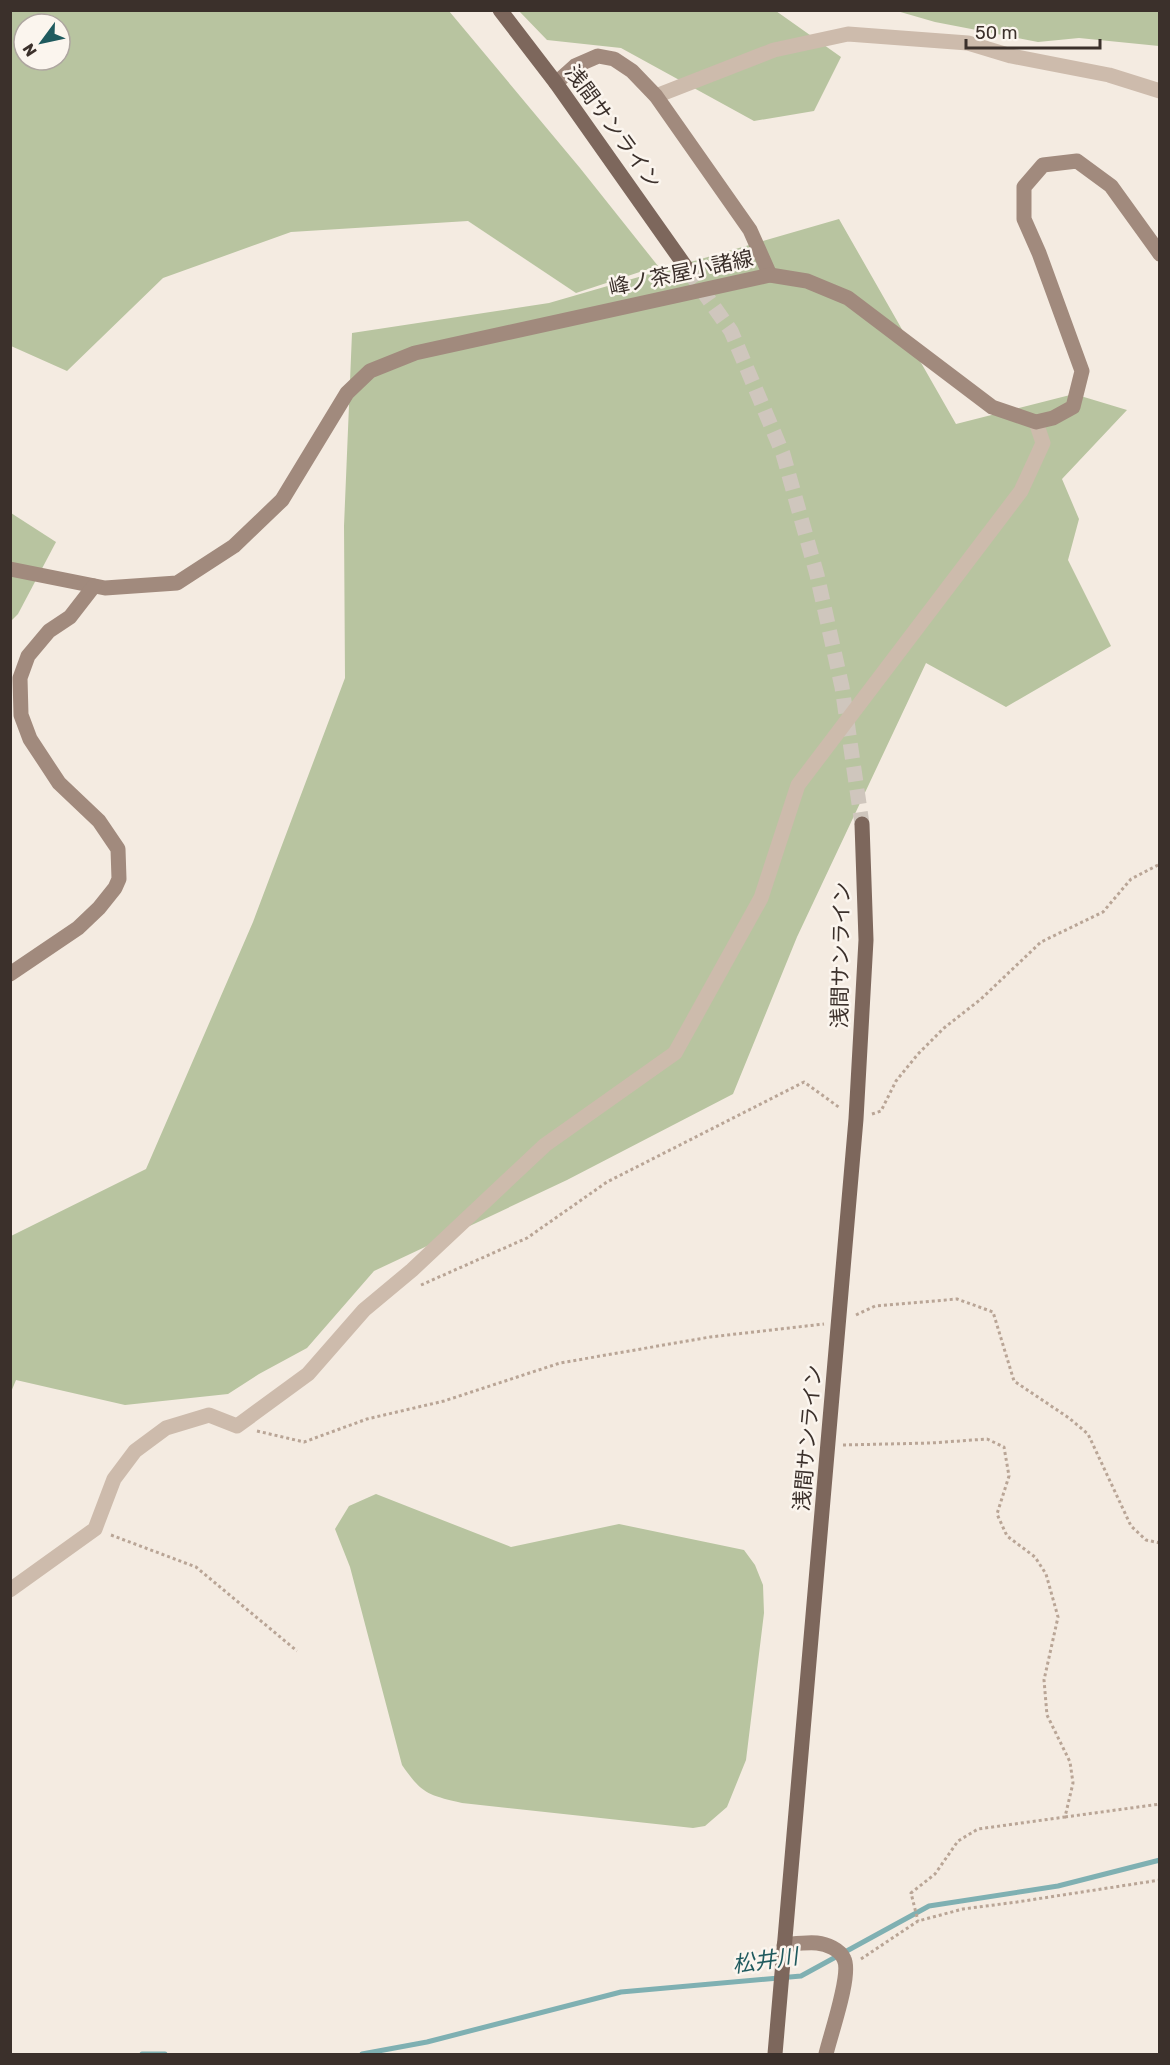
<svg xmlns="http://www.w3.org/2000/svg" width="1170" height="2065" font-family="Rubik,'Noto Sans JP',sans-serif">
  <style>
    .green { fill: #b8c4a0; fill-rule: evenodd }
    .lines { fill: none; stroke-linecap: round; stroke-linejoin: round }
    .stream { stroke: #7fb0b2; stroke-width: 5 }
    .primary-tunnel { stroke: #cfc6bd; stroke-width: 15; stroke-dasharray: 15 8; stroke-linecap: butt }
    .path { stroke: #b9a596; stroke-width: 3; stroke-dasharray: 3 3; stroke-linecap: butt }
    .street { stroke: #cdbbac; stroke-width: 15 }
    .secondary { stroke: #a18a7d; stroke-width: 15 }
    .primary { stroke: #7d675c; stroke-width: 15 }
    .labels { text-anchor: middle; stroke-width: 5; stroke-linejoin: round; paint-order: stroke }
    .street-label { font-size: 21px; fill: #3b302b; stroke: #fbf5ee }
    .water-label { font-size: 22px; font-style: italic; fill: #1f5a5e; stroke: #fbf5ee }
  </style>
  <rect width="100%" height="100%" fill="#f4ebe1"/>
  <g class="green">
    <path d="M11 10 449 11 580 168 658 266 576 293 468 221 291 232 163 278 67 371 11 346ZM24 24H60V60H24Z"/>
    <polygon points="519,11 776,11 841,57 814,111 754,121 621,48 547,40"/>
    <polygon points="897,11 1159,11 1159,46 1079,38 1038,42 935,22"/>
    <polygon points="839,219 956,424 1074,394 1127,410 1062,479 1079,519 1068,560 1111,646 1006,707 926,663 797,937 733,1094 567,1180 374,1271 307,1348 259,1374 228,1394 125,1405 16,1380 11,1392 11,1236 146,1169 253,922 345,678 344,526 352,333 549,303"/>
    <polygon points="11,513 56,542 18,614 11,621"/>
    <path d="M376 1494 511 1547 619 1524 744 1550 755 1565 763 1585 764 1613 746 1760 727 1807 705 1826 693 1828 462 1803C428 1795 422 1794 402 1765L350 1567 335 1529 349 1506Z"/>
  </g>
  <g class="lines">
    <g class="stream">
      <polyline points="142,2054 165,2054"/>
      <polyline points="362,2054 427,2042 621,1992 801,1976 929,1906 1058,1886 1160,1860"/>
    </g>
    <polyline class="primary-tunnel" points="688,270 731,331 783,454 817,575 842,687 862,824"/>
    <g class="path">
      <polyline points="872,1114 881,1111 896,1081 918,1054 944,1028 981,999 1041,942 1103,912 1131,879 1160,864"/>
      <polyline points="421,1285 527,1238 607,1182 804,1082 840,1108"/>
      <polyline points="856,1315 875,1306 957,1299 993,1312 1014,1381 1069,1418 1088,1434 1131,1526 1146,1540 1160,1543"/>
      <polyline points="257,1431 304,1442 367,1419 444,1401 560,1363 710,1337 824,1324"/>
      <polyline points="843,1445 931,1443 987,1439 1004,1447 1009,1476 997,1514 1007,1536 1035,1557 1046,1574 1058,1617 1044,1680 1047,1715 1070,1762 1073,1783 1065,1817 978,1829 958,1841 935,1874 911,1893 918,1921"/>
      <polyline points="111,1535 196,1567 297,1651"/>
      <polyline points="1065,1817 1160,1804"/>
      <polyline points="861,1959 918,1921 963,1909 1017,1902 1160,1880"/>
    </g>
    <g class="street">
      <polyline points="656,96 774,50 848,34 968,43 1011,56 1109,75 1160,91"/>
      <polyline points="10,1590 95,1529 114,1479 135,1451 166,1428 209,1415 237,1426 308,1374 364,1310 412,1270 545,1145 675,1053 761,898 798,785 1021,491 1043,443 1036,422"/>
    </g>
    <g class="secondary">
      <polyline points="556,83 575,66 598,56 614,59 632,71 656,96 750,230 770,275"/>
      <polyline points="10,569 105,588 177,583 234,546 282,500 347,393 370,371 415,353 770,275 807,281 848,298 992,407 1036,422 1053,418 1073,407 1082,371 1039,253 1024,219 1024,187 1043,165 1077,161 1111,186 1160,254"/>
      <polyline points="10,974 78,928 99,908 115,888 119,879 118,849 99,821 59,783 30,739 21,715 20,678 28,656 49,631 70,617 94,586"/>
      <path d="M784 1945C794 1944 806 1942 817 1943 826 1944 840 1949 844 1959 852 1974 830 2036 826 2054"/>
    </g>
    <g class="primary">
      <polyline points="500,10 556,83 688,270"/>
      <polyline points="775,2054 856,1119 866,940 862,824"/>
    </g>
  </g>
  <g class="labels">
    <g class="street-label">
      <text transform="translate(613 127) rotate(54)" y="7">浅間サンライン</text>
      <text transform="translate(681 273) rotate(-12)" y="7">峰ノ茶屋小諸線</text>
      <text transform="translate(841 955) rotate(-89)" y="7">浅間サンライン</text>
      <text transform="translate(808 1438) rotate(-85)" y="7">浅間サンライン</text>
    </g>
    <g class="water-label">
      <text transform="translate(765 1960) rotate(-8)" y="8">松井川</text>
    </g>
  </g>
  <rect width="1170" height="2065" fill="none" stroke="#3b302b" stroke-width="24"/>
  <g transform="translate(42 42) rotate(237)"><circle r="28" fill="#fbf5ee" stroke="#aea6a0" stroke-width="1.5"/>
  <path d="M0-4.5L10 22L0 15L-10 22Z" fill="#1f5a5e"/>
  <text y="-9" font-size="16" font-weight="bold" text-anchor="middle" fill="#3b302b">N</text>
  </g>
  <path d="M966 39v9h134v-9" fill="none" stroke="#3b302b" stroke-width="3"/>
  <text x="975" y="39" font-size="18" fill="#3b302b" stroke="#fbf5ee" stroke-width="4.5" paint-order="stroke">50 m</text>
</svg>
